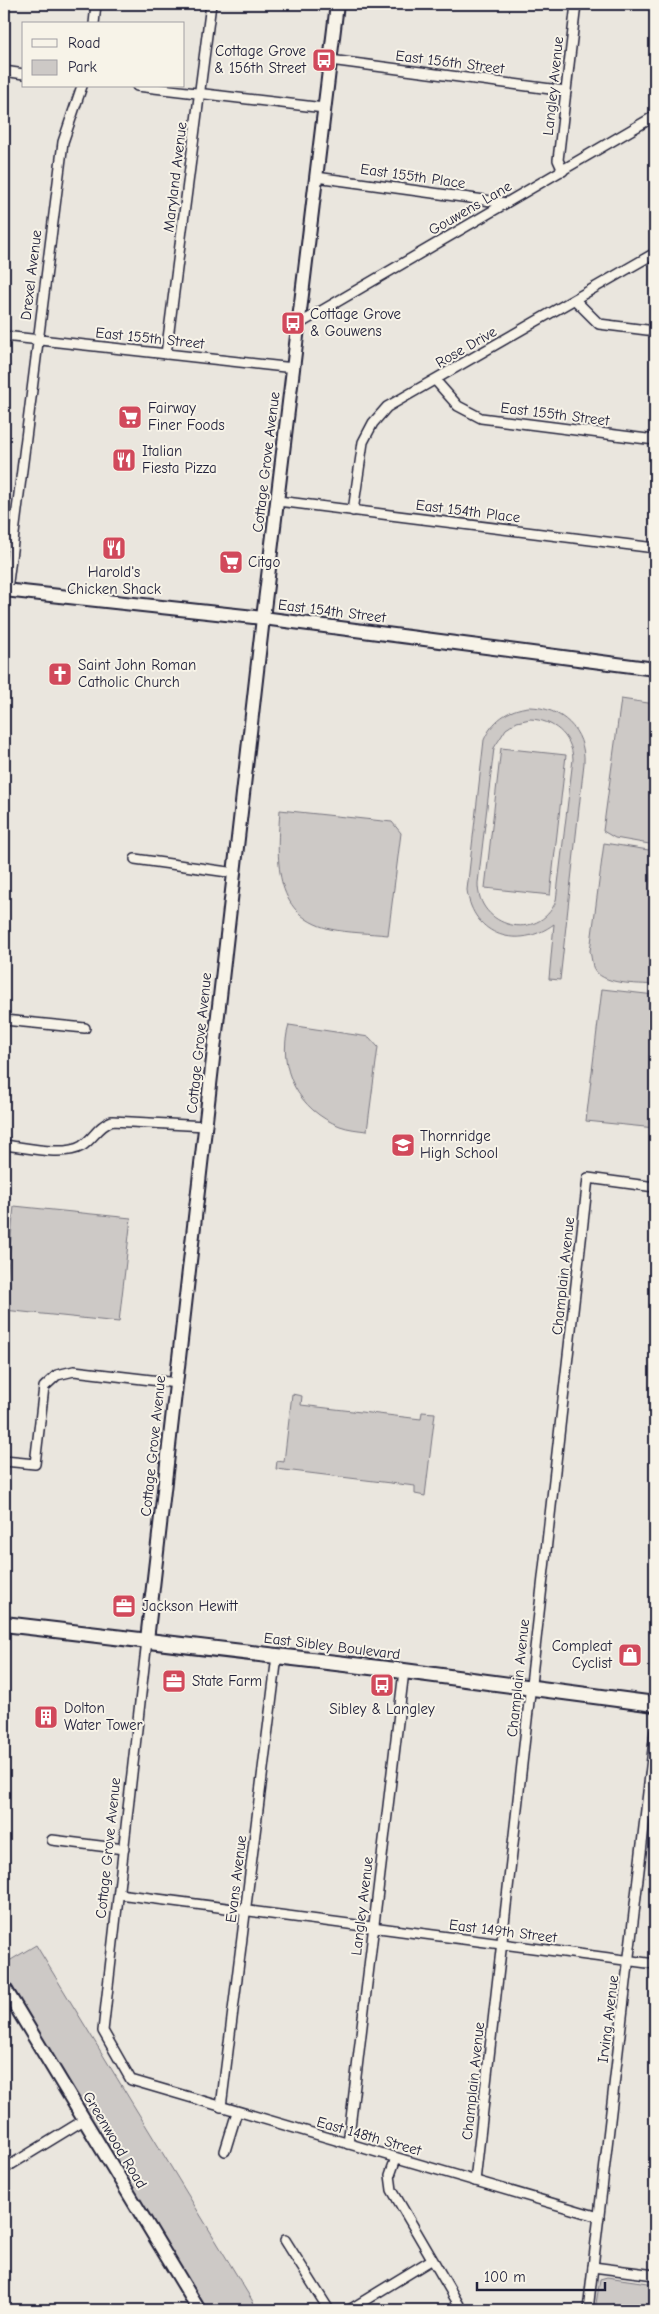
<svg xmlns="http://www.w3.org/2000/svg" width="659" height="2314" font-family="'Comic Neue',sans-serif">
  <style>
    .green { fill: #cdc9c6; stroke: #787680; fill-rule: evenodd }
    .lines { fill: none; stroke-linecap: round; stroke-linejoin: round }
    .street-casing { stroke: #22223b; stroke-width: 12 }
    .secondary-casing { stroke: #22223b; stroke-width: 16 }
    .primary-casing { stroke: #22223b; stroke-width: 18 }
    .street { stroke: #f7f3e8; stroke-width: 9 }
    .secondary { stroke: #f7f3e8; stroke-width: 12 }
    .primary { stroke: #f7f3e8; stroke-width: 14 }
    .labels { text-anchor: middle; stroke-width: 4; stroke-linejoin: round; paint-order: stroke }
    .poi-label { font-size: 15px; fill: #22223b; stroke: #f7f3e8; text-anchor: start }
    .street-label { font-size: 15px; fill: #22223b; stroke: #f7f3e8 }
  </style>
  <rect width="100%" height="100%" fill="#eae6de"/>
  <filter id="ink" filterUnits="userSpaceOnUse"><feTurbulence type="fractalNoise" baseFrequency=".02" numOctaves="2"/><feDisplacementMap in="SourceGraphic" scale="10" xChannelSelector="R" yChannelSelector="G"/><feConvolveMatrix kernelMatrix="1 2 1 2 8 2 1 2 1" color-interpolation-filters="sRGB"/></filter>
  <g filter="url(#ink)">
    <g class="green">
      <polygon points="621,699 655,704 655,845 615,838 603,831"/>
      <path d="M529 707C561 707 586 730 584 763L560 980 549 979 554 924C519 950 473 937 467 890L484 740C492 721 508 709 529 707ZM530 719C553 720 572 735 573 759L556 901C539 943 477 928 478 883L494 748 506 729 517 722Z"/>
      <polygon points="501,748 566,755 550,895 485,888"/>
      <path d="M280 810 392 822 401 833 388 935C369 933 349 933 330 929 271 915 277 856 280 810Z"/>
      <path d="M604 843 655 851V985C638 983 601 986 593 967 592 962 591 956 590 951Z"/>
      <polygon points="602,989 655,995 655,1128 586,1121"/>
      <path d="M289 1025 369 1037 378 1047 367 1131C358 1130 348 1129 340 1126 299 1111 276 1068 289 1025Z"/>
      <polygon points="14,1206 131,1218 119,1322 4,1310"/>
      <polygon points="292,1394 302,1396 301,1405 421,1419 422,1412 435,1413 425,1496 415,1494 415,1486 276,1469 277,1461 284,1462"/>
      <polygon points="36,1945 258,2310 200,2310 4,1987 4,1964"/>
      <polygon points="607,2277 655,2284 655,2310 595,2310 600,2279"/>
    </g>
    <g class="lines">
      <g class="street-casing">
        <g id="street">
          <polyline points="94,24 96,4"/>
          <polyline points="330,60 566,91"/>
          <polyline points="4,71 24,74"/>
          <polyline points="137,86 324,108"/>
          <polyline points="563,171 558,160 576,4"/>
          <polyline points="316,177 506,203"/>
          <polyline points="575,300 599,324 655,331"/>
          <polyline points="299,324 655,116"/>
          <polyline points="4,336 294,368"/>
          <polyline points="166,354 211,4"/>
          <polyline points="436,381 458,406 481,418 655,440"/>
          <polyline points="278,501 655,548"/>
          <polyline points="353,511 363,442 373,423 387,407 655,253"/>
          <polyline points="7,590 63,142 82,86"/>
          <polyline points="135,859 235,873"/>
          <polyline points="4,1020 85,1028"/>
          <path d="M4 1145C24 1147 64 1157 82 1146 94 1138 98 1126 112 1121L206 1126"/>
          <polyline points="4,1461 35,1464 44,1387 57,1375 74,1371 177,1383"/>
          <polyline points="147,1640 103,2031 131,2080 599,2217"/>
          <polyline points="52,1840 124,1849"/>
          <polyline points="119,1894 655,1964"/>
          <polyline points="221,2107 277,1656"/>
          <polyline points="348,2144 404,1671"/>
          <polyline points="225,2151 237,2112"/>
          <polyline points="396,2158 390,2175 392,2190 462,2310"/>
          <polyline points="4,2169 84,2120"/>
          <polyline points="475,2181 588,1178 655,1187"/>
          <polyline points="285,2240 329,2310"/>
          <polyline points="593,2267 655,2275"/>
          <polyline points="349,2310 431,2260"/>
          <polyline points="588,2310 655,1732"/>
        </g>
      </g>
      <g class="secondary-casing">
        <g id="secondary">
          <polyline points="4,590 263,618 655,669"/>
          <polyline points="147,1640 263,618 337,4"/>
          <polyline points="4,1987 199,2310"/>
        </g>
      </g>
      <g class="primary-casing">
        <polyline id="primary" points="4,1624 404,1671 655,1704"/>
      </g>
      <use href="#street" class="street"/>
      <use href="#secondary" class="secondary"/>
      <use href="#primary" class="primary"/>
    </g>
  </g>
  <defs>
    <g id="bus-square" transform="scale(1.25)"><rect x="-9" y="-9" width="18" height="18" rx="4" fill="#d1495b" stroke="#f7f3e8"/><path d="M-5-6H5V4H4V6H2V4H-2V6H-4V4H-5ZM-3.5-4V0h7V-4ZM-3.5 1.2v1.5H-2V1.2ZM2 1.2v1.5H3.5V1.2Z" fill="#fff"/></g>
    <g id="supermarket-square" transform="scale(1.25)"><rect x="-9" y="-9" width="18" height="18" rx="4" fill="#d1495b" stroke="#f7f3e8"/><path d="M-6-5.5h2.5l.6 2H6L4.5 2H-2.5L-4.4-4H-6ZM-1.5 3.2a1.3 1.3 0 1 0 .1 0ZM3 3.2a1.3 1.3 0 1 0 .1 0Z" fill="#fff"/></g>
    <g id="restaurant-square" transform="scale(1.25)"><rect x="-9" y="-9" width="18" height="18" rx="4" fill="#d1495b" stroke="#f7f3e8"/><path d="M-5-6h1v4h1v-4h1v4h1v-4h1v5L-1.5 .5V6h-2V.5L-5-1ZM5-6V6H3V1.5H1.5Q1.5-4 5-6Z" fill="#fff"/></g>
    <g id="church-square" transform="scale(1.25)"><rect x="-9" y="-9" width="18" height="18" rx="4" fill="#d1495b" stroke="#f7f3e8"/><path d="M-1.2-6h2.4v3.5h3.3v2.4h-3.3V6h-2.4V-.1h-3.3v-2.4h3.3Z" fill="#fff"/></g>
    <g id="school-square" transform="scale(1.25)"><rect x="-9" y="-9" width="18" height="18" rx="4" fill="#d1495b" stroke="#f7f3e8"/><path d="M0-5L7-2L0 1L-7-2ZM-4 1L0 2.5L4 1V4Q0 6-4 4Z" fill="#fff"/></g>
    <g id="office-square" transform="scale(1.25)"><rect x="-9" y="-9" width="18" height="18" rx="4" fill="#d1495b" stroke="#f7f3e8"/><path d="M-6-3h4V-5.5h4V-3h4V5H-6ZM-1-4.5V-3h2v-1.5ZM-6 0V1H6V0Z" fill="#fff"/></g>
    <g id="shop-square" transform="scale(1.25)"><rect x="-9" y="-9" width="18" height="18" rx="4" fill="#d1495b" stroke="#f7f3e8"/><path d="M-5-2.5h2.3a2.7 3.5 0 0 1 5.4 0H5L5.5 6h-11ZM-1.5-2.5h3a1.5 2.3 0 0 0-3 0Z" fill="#fff"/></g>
    <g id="building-square" transform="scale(1.25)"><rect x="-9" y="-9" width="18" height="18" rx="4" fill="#d1495b" stroke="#f7f3e8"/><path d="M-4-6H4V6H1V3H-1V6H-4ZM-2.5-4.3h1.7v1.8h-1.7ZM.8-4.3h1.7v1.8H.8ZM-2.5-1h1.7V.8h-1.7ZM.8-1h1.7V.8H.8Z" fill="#fff"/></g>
  </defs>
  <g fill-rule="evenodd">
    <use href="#bus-square" x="324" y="60"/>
    <use href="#bus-square" x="293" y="323"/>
    <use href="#supermarket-square" x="130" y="417"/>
    <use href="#restaurant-square" x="124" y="460"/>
    <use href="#restaurant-square" x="114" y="548"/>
    <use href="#supermarket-square" x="231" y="562"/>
    <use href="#church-square" x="60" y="674"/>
    <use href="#school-square" x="403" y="1145"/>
    <use href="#office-square" x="124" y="1606"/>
    <use href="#shop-square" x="630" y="1655"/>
    <use href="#office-square" x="174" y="1681"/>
    <use href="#bus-square" x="382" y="1685"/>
    <use href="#building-square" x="46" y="1717"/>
  </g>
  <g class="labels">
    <g class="poi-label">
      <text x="306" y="56" text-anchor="end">Cottage Grove<tspan x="306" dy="17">&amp; 156th Street</tspan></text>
      <text x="310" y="319">Cottage Grove<tspan x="310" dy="17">&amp; Gouwens</tspan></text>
      <text x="148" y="413">Fairway<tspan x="148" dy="17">Finer Foods</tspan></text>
      <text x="142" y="456">Italian<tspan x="142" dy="17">Fiesta Pizza</tspan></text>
      <text x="248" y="567">Citgo</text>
      <text x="114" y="577" text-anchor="middle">Harold's<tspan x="114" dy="17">Chicken Shack</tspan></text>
      <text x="78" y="670">Saint John Roman<tspan x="78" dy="17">Catholic Church</tspan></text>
      <text x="420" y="1141">Thornridge<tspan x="420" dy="17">High School</tspan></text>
      <text x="142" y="1611">Jackson Hewitt</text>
      <text x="612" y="1651" text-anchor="end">Compleat<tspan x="612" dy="17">Cyclist</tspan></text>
      <text x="192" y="1686">State Farm</text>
      <text x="64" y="1713">Dolton<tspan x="64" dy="17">Water Tower</tspan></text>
      <text x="382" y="1714" text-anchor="middle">Sibley &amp; Langley</text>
    </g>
    <g class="street-label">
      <text transform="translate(450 62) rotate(7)" y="5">East 156th Street</text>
      <text transform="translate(553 86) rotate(-84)" y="5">Langley Avenue</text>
      <text transform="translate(413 176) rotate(8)" y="5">East 155th Place</text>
      <text transform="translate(175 177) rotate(-83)" y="5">Maryland Avenue</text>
      <text transform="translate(470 208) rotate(-30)" y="5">Gouwens Lane</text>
      <text transform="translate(31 275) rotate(-83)" y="5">Drexel Avenue</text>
      <text transform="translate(150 338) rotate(6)" y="5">East 155th Street</text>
      <text transform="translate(466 347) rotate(-30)" y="5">Rose Drive</text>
      <text transform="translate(555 414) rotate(7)" y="5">East 155th Street</text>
      <text transform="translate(266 462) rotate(-83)" y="5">Cottage Grove Avenue</text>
      <text transform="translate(468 511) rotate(7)" y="5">East 154th Place</text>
      <text transform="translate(332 611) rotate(7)" y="5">East 154th Street</text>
      <text transform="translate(199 1043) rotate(-84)" y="5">Cottage Grove Avenue</text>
      <text transform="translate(563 1276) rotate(-84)" y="5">Champlain Avenue</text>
      <text transform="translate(153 1446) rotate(-84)" y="5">Cottage Grove Avenue</text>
      <text transform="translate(332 1646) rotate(7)" y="5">East Sibley Boulevard</text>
      <text transform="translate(518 1678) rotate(-84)" y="5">Champlain Avenue</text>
      <text transform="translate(108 1848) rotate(-84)" y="5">Cottage Grove Avenue</text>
      <text transform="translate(236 1879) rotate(-83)" y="5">Evans Avenue</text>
      <text transform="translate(362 1906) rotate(-83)" y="5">Langley Avenue</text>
      <text transform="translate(503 1931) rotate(7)" y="5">East 149th Street</text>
      <text transform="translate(608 2019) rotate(-83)" y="5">Irving Avenue</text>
      <text transform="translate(473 2081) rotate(-84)" y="5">Champlain Avenue</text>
      <text transform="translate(369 2136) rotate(16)" y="5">East 148th Street</text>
      <text transform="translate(115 2140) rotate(59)" y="5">Greenwood Road</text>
    </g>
  </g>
  <rect width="659" height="2314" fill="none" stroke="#f7f3e8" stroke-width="20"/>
  <rect x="10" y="10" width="639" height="2294" fill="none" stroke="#22223b" stroke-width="2" filter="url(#ink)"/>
  <rect x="22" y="22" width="162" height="65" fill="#f7f3e8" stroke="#a29fa3"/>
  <rect x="32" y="39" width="25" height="8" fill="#f7f3e8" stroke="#a29fa3"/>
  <text x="68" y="48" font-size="15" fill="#22223b">Road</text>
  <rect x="32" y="60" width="25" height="15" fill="#cdc9c6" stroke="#a29fa3"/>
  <text x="68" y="72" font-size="15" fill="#22223b">Park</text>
  <path d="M477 2282v8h128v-8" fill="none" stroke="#22223b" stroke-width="2.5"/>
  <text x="484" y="2282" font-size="15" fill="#22223b" stroke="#f7f3e8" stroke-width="4" paint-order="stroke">100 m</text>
</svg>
